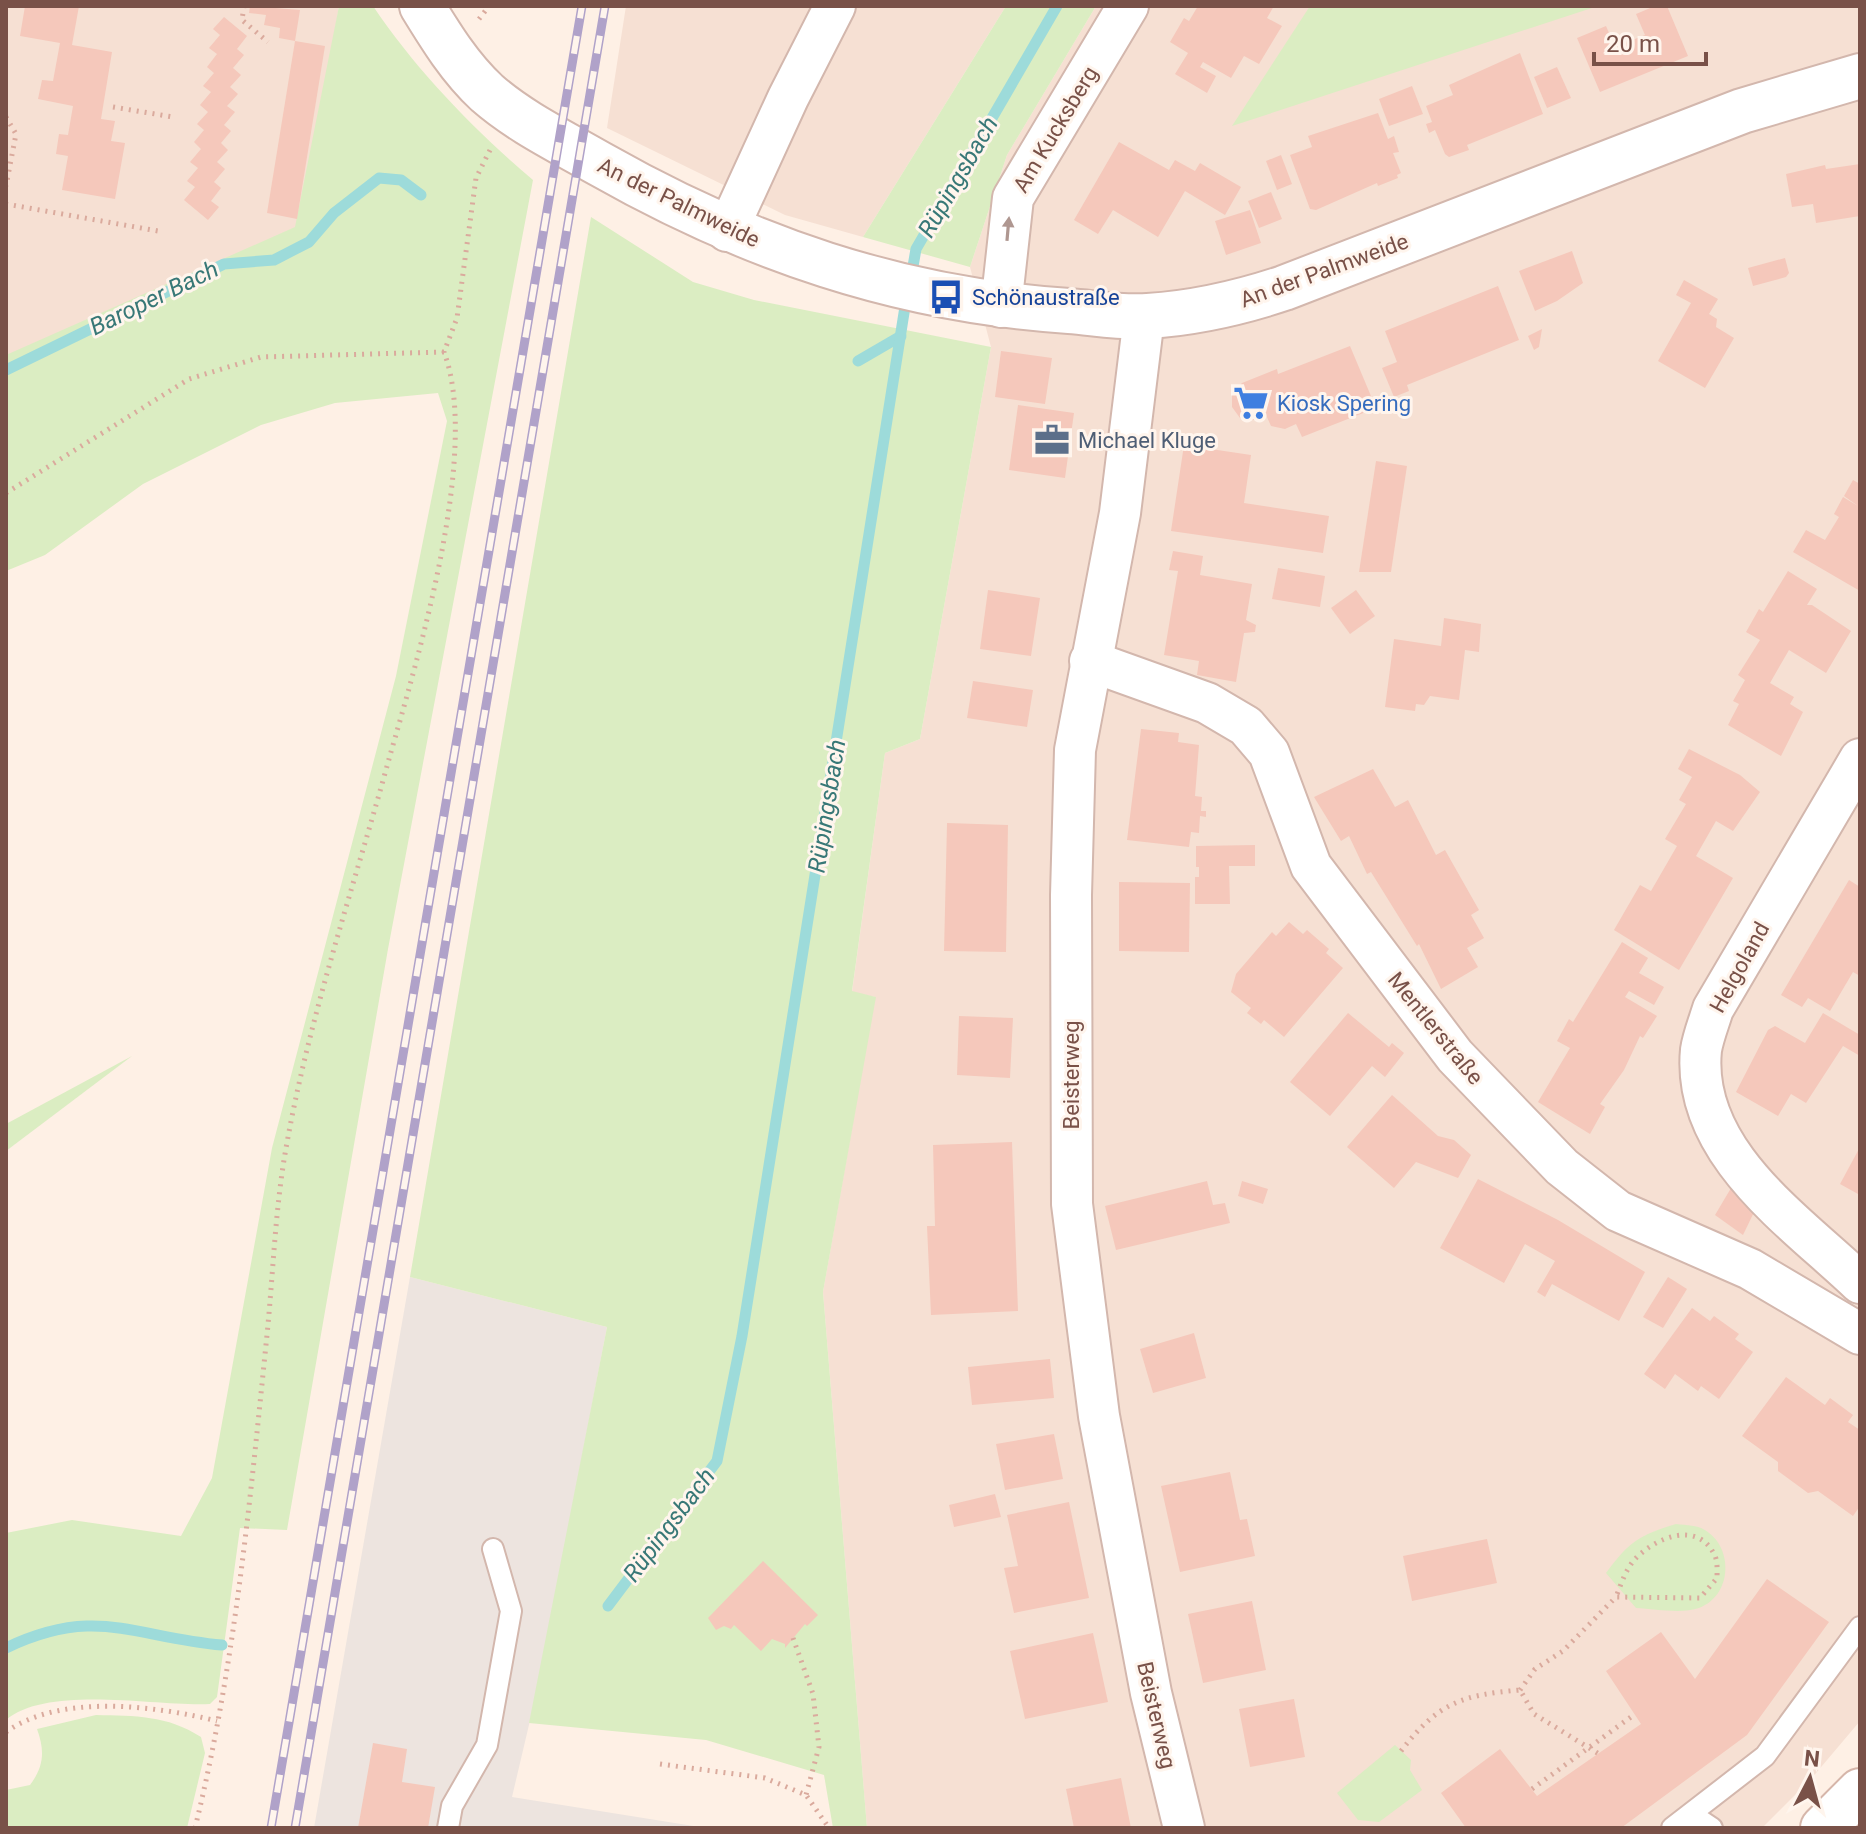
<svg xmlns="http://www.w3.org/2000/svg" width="1866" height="1834" font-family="Roboto,sans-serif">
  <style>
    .residential { fill: #f6e0d3 }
    .industrial { fill: #ede4df }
    .green { fill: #dbedc2 }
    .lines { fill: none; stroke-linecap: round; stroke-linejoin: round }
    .stream { stroke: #9ddbda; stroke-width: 11 }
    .building { fill: #f5c8bb }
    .service-casing { stroke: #d3b7ad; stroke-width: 24 }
    .minor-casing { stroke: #d3b7ad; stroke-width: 44 }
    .tertiary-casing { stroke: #d3b7ad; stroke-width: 48 }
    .secondary-casing { stroke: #d6b6aa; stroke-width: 48 }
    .path { stroke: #daaa9d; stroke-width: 5; stroke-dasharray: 2 6; stroke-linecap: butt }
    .service { stroke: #fff; stroke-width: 20 }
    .minor { stroke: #fff; stroke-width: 40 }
    .tertiary { stroke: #fff; stroke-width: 44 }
    .secondary { stroke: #fff; stroke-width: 44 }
    .rail-casing { stroke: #b0a2c9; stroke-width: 9 }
    .rail { stroke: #fff5ed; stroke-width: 6; stroke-dasharray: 18; stroke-linecap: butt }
    .oneway { fill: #af9791 }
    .labels { text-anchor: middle; stroke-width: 6; stroke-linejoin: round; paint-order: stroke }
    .street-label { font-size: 22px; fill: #795148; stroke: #fff5ed }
    .transit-label { font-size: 22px; fill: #164399; stroke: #fff5ed; text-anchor: start }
    .shop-label { font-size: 22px; fill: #366cbe; stroke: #fff5ed; text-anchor: start }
    .service-label { font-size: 22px; fill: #4e5e75; stroke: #fff5ed; text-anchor: start }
    .water-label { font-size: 24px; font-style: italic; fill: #387877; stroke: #fff5ed }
  </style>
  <rect width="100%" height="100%" fill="#fef0e5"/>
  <g class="residential">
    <polygon points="6,6 339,6 303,224 6,359"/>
    <polygon points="626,6 1006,6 863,237 785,215 607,128"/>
    <polygon points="1096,6 1860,6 1860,1721 1811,1779 1762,1828 867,1828 823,1292 875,997 852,992 885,753 920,739 991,347 970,267 1007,155"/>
  </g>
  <polygon class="industrial" points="410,1277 607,1327 536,1695 512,1797 706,1828 314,1828"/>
  <g class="green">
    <path d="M339 6H373C416 70 474 130 533 180L388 949 287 1530 240 1528 217 1697 210 1704C159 1707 48 1684 6 1720V1533L72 1520 181 1536 212 1478 272 1148 396 676 447 421 438 393 335 403 261 425 143 484 45 555 6 571V355L295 227Z"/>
    <polygon points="1006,6 1096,6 1007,155 970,267 863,237"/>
    <polygon points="1310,6 1598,6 1232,126"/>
    <polygon points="591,217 693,282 754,300 991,347 920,739 885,753 852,991 876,997 823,1292 867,1828 833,1828 824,1775 706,1740 529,1723 607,1327 410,1277"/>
    <polygon points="132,1056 6,1151 6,1124"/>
    <path d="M1676 1524C1683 1525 1694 1525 1701 1528 1734 1543 1734 1595 1699 1608 1682 1614 1655 1609 1636 1608L1606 1573C1629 1542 1639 1535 1676 1524Z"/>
    <path d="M96 1715C135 1716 167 1715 201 1737L205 1753 187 1828H6V1790L30 1785C44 1766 45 1751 37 1729Z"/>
    <polygon points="1395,1745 1411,1760 1410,1770 1422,1790 1379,1822 1358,1820 1337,1793"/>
  </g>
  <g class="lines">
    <g class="stream">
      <polyline points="911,278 916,249 1057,6"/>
      <polyline points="858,361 901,336"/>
      <polyline points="6,370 224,264 274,260 309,242 334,213 379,178 401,180 421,195"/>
      <polyline points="608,1606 717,1461 742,1336 907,294"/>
      <path d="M6 1648C96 1605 133 1637 222 1645"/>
    </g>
  </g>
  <g class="building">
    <polygon points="25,6 79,6 72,45 112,52 101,119 115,121 111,141 125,143 115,199 62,190 68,156 56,154 59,134 68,135 73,106 38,99 42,80 53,81 60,43 20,36"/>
    <polygon points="250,6 300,10 295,41 279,38 280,28 264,25 266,15 249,13"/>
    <polygon points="1198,6 1274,6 1267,18 1282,26 1259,64 1244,56 1231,78 1203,62 1200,67 1216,76 1207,93 1175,74 1188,53 1170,42 1184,18 1189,21"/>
    <polygon points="1655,6 1667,6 1688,56 1600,92 1577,38 1606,26 1615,47 1645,35 1636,14"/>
    <polygon points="224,17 247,36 237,49 244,55 233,68 241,75 230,87 238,94 227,106 235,112 224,125 231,131 221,143 228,150 217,162 225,169 214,182 221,188 211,201 219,207 208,220 184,200 195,187 187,181 198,168 190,162 201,149 194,142 204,130 197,124 208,112 200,105 211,92 203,86 214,73 207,67 217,54 209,48 220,35 213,29"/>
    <polygon points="295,41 325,46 297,219 267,213"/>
    <polygon points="1520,53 1543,114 1467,145 1469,150 1449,157 1445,154 1435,130 1429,133 1426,124 1432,122 1426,106 1453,95 1449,85"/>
    <polygon points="1557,67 1571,98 1547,108 1534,77"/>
    <polygon points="1412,86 1423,114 1389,126 1379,99"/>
    <polygon points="1378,113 1388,139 1394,136 1399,152 1393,153 1401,173 1397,175 1398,178 1378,186 1377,183 1316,210 1310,209 1290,155 1312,147 1308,136"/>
    <polygon points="1119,142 1169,170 1175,160 1195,171 1200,163 1241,187 1225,215 1185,191 1158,237 1113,210 1098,234 1074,220"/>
    <polygon points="1281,155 1292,184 1277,190 1266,161"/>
    <polygon points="1860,164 1860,216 1816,223 1813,204 1792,207 1786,174 1825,165 1826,169"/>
    <polygon points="1271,192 1282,219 1259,228 1248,201"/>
    <polygon points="1250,210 1261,243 1226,255 1215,221"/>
    <polygon points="1572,251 1583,283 1557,301 1535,311 1519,271"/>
    <polygon points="1785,258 1789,273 1786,277 1753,286 1748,268"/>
    <polygon points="1684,280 1718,299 1709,314 1717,319 1716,327 1734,338 1705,388 1658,361 1691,303 1676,295"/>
    <polygon points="1498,286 1519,340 1407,385 1409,391 1394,397 1382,368 1397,362 1385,331"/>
    <polygon points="1542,329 1539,347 1534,350 1528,336"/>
    <polygon points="1350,346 1376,408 1302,437 1296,424 1285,429 1271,426 1266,415 1254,420 1240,418 1232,407 1232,393 1242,383 1277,369 1278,374"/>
    <polygon points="1001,351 1052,358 1045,404 995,397"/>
    <polygon points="1018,405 1074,413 1065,478 1009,470"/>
    <polygon points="1184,445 1251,455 1244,503 1329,516 1323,553 1171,531"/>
    <polygon points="1376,461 1407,466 1391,572 1359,572"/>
    <polygon points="1853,480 1860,484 1860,591 1793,552 1806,530 1825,540 1839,517 1834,514 1843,497 1858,506 1844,496"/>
    <polygon points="1173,551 1203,556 1200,575 1252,584 1246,620 1256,625 1255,632 1244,633 1236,682 1197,675 1199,661 1164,655 1178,571 1169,570"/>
    <polygon points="1278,568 1325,576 1320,607 1272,599"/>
    <polygon points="1788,571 1817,589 1807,605 1812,605 1851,631 1826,673 1789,650 1778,669 1770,683 1794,697 1790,704 1803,712 1781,756 1728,725 1739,704 1733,701 1745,680 1738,675 1760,640 1746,632 1759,609 1763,612"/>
    <polygon points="988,590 1040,598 1031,656 980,649"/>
    <polygon points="1356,590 1375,616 1350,634 1331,608"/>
    <polygon points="1444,618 1481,624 1479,652 1465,650 1459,700 1430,696 1424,705 1416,704 1415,711 1385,707 1394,639 1441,646"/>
    <polygon points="973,681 1033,690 1027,727 967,718"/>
    <polygon points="1141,729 1179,733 1178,742 1199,745 1195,796 1202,797 1201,811 1206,811 1206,817 1200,816 1199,833 1191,832 1189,847 1127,840"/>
    <polygon points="1689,749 1740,775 1760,792 1733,831 1716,821 1696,856 1733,878 1679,970 1614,930 1640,885 1651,891 1677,846 1665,839 1686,804 1679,800 1692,777 1678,769"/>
    <polygon points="1373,769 1395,807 1408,800 1436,855 1445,850 1479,910 1471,915 1484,938 1467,948 1478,967 1441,989 1419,944 1417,946 1371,872 1367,874 1349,836 1341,841 1314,797"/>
    <polygon points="947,823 1008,825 1006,952 944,951"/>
    <polygon points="1255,845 1255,866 1229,866 1230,904 1195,904 1195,877 1199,877 1199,867 1196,867 1196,846"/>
    <polygon points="1849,880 1860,887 1860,976 1853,972 1830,1011 1808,998 1802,1007 1781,995"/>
    <polygon points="1119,882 1190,883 1189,952 1119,951"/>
    <polygon points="1289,922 1303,934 1307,930 1329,949 1326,953 1343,968 1284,1037 1264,1020 1261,1024 1247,1013 1251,1008 1231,992 1236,974 1272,932 1276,936"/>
    <polygon points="1622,942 1648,958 1639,973 1664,987 1654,1005 1629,991 1625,997 1657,1016 1643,1038 1640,1036 1624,1070 1600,1104 1605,1107 1590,1134 1538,1102 1570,1048 1557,1041 1569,1019 1573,1022"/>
    <polygon points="1348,1013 1389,1047 1392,1043 1404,1053 1385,1077 1372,1066 1330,1116 1290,1082"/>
    <polygon points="1823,1013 1860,1035 1860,1056 1843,1046 1806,1103 1791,1094 1778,1116 1736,1092 1768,1030 1775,1026 1805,1043"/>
    <polygon points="959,1016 1013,1018 1010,1078 957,1075"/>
    <polygon points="1392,1095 1438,1136 1454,1140 1471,1155 1458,1178 1416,1162 1394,1188 1347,1147"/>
    <polygon points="1012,1142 1018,1311 931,1315 927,1226 935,1226 933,1145"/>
    <polygon points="1860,1147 1860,1191 1858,1194 1840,1184"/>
    <polygon points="1478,1179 1558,1220 1645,1272 1619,1321 1552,1284 1545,1297 1537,1292 1555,1261 1525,1244 1504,1283 1440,1248"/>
    <polygon points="1207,1181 1213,1205 1225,1203 1230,1223 1116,1250 1105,1206"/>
    <polygon points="1242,1181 1268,1189 1263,1204 1238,1196"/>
    <polygon points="1734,1183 1757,1206 1743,1235 1715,1215"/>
    <polygon points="1668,1277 1687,1289 1663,1328 1643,1317"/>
    <polygon points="1692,1308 1710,1321 1714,1316 1739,1334 1735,1339 1753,1352 1719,1399 1701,1386 1698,1391 1675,1374 1665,1389 1644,1374"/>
    <polygon points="1194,1333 1206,1378 1153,1393 1140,1349"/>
    <polygon points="1050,1359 1054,1398 972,1405 968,1367"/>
    <polygon points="1786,1377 1825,1405 1830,1398 1853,1415 1848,1422 1860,1430 1860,1506 1853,1516 1818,1491 1808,1493 1778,1471 1778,1462 1742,1436"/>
    <polygon points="1054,1434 1063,1479 1005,1490 996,1444"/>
    <polygon points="1230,1472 1240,1520 1247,1519 1255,1556 1180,1572 1161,1486"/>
    <polygon points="995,1494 1001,1517 954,1527 949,1505"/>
    <polygon points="1069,1502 1089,1598 1014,1613 1004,1568 1018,1566 1007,1515"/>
    <polygon points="1487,1539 1497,1583 1412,1601 1403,1556"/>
    <polygon points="763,1561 818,1615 807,1626 805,1624 785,1648 785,1644 772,1639 761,1651 734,1625 731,1629 724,1626 716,1630 708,1618"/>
    <polygon points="1767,1579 1829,1622 1747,1735 1621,1828 1466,1828 1441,1793 1500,1749 1537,1796 1641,1724 1606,1671 1661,1632 1695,1679"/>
    <polygon points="1252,1601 1266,1670 1203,1683 1188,1614"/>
    <polygon points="1093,1633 1108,1702 1025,1719 1010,1651"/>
    <polygon points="1294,1699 1305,1757 1250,1767 1239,1709"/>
    <polygon points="373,1743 407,1749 402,1782 435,1787 428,1828 358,1828"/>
    <polygon points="1121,1778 1131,1828 1074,1828 1066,1789"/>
  </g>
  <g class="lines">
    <g class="service-casing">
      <g id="service">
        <polyline points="1691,1814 1712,1828"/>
        <polyline points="448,1828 452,1806 487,1745 511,1611 493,1549"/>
        <polyline points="1672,1828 1765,1756 1860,1627"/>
      </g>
    </g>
    <g class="minor-casing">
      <g id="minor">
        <polyline points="727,231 788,98 835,6"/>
        <polyline points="1001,307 1013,198 1128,6"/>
        <polyline points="1144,317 1120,513 1075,750 1071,895 1072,1204 1099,1416 1151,1693 1184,1828"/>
        <polyline points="1090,661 1207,703 1246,726 1269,753 1311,866 1455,1056 1562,1167 1618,1211 1750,1269 1860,1334"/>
        <path d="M1860 759 1713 1009C1709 1022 1703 1037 1701 1050 1691 1152 1795 1221 1860 1283"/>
      </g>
    </g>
    <g class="tertiary-casing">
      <path id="tertiary" d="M422 6C441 37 460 68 487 93 520 122 562 142 600 164 748 248 899 300 1069 311 1095 313 1122 318 1148 316 1195 313 1239 303 1284 288L1742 111 1860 76"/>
    </g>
    <g class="secondary-casing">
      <polyline id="secondary" points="1823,1828 1860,1791"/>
    </g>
    <g class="path">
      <polyline points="244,6 242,20 268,42"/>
      <polyline points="479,19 489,6"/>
      <polyline points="113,107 173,117"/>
      <polyline points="6,117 16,134 6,186"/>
      <polyline points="6,204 158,231"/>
      <polyline points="6,493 189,379 261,357 444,352"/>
      <polyline points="793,1638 813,1694 819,1747 806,1795"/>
      <path d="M1520 1690 1535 1669 1563 1651 1616 1597 1700 1598 1717 1578C1717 1572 1718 1560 1714 1554 1697 1520 1655 1538 1635 1559 1626 1569 1621 1584 1616 1597"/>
      <path d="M6 1732C60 1693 157 1706 217 1721"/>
      <path d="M1401 1751C1438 1703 1461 1695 1520 1690L1534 1714 1599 1754"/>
      <polyline points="660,1764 765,1778 806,1795 829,1828"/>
      <polyline points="1532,1789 1635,1714"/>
      <path d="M195 1828C235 1666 250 1500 267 1335 273 1275 275 1213 285 1154 308 1020 353 890 389 759 418 657 481 451 444 352L457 318 476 178 492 146"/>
    </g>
    <use href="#service" class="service"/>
    <use href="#minor" class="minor"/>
    <use href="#tertiary" class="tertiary"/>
    <use href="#secondary" class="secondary"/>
    <g class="rail-casing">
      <g id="rail">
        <polyline points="271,1828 582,6"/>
        <polyline points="295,1828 605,6"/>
      </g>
    </g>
    <use href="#rail" class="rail"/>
  </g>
  <defs><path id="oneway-solid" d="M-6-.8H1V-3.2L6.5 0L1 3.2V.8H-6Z" transform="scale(2)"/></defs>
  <use class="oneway" href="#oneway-solid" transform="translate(1008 229) rotate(-85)"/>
  <defs>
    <g id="bus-bare" transform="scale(2.76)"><path d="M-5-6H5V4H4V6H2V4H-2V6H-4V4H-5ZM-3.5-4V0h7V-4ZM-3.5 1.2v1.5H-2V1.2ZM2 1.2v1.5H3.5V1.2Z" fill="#1a4fb4" stroke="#fff5ed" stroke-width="2.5" paint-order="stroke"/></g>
    <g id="supermarket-bare" transform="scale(2.76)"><path d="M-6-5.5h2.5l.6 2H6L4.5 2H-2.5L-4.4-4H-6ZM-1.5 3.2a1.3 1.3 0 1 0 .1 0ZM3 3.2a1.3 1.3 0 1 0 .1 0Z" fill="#3f7fe0" stroke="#fff5ed" stroke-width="2.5" paint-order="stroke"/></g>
    <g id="office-bare" transform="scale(2.76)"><path d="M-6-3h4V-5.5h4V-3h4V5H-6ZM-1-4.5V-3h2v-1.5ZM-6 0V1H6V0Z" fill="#5c6f8a" stroke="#fff5ed" stroke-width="2.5" paint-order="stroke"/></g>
  </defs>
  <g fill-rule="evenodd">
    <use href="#bus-bare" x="946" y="297"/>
    <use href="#supermarket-bare" x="1251" y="403"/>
    <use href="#office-bare" x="1052" y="440"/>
  </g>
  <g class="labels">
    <g class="street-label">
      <text transform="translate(1055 129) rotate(-59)" y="8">Am Kucksberg</text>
      <text transform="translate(679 202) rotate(26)" y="8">An der Palmweide</text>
      <text transform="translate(1324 270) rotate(-20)" y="8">An der Palmweide</text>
      <text transform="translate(1739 967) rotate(-61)" y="8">Helgoland</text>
      <text transform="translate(1436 1028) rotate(51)" y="8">Mentlerstraße</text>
      <text transform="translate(1071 1075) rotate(-90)" y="8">Beisterweg</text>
      <text transform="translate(1157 1715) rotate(77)" y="8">Beisterweg</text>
    </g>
    <g class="transit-label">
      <text x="972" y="305">Schönaustraße</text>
    </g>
    <g class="shop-label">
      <text x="1277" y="411">Kiosk Spering</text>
    </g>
    <g class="service-label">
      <text x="1078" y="448">Michael Kluge</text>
    </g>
    <g class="water-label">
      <text transform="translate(958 177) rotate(-60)" y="8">Rüpingsbach</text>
      <text transform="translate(154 298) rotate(-26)" y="8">Baroper Bach</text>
      <text transform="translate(827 806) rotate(-81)" y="8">Rüpingsbach</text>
      <text transform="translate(669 1525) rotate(-53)" y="8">Rüpingsbach</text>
    </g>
  </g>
  <rect width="1866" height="1834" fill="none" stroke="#795148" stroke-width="16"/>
  <g transform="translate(1810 1778) rotate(6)" stroke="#fff5ed" stroke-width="6" paint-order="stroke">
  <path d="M0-6L14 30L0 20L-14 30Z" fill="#795148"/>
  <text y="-12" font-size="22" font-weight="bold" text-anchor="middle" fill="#795148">N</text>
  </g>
  <path d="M1594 52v12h112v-12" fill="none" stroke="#795148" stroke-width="4"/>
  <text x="1606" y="52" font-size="24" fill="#795148" stroke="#fff5ed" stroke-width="6" paint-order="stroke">20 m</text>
</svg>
